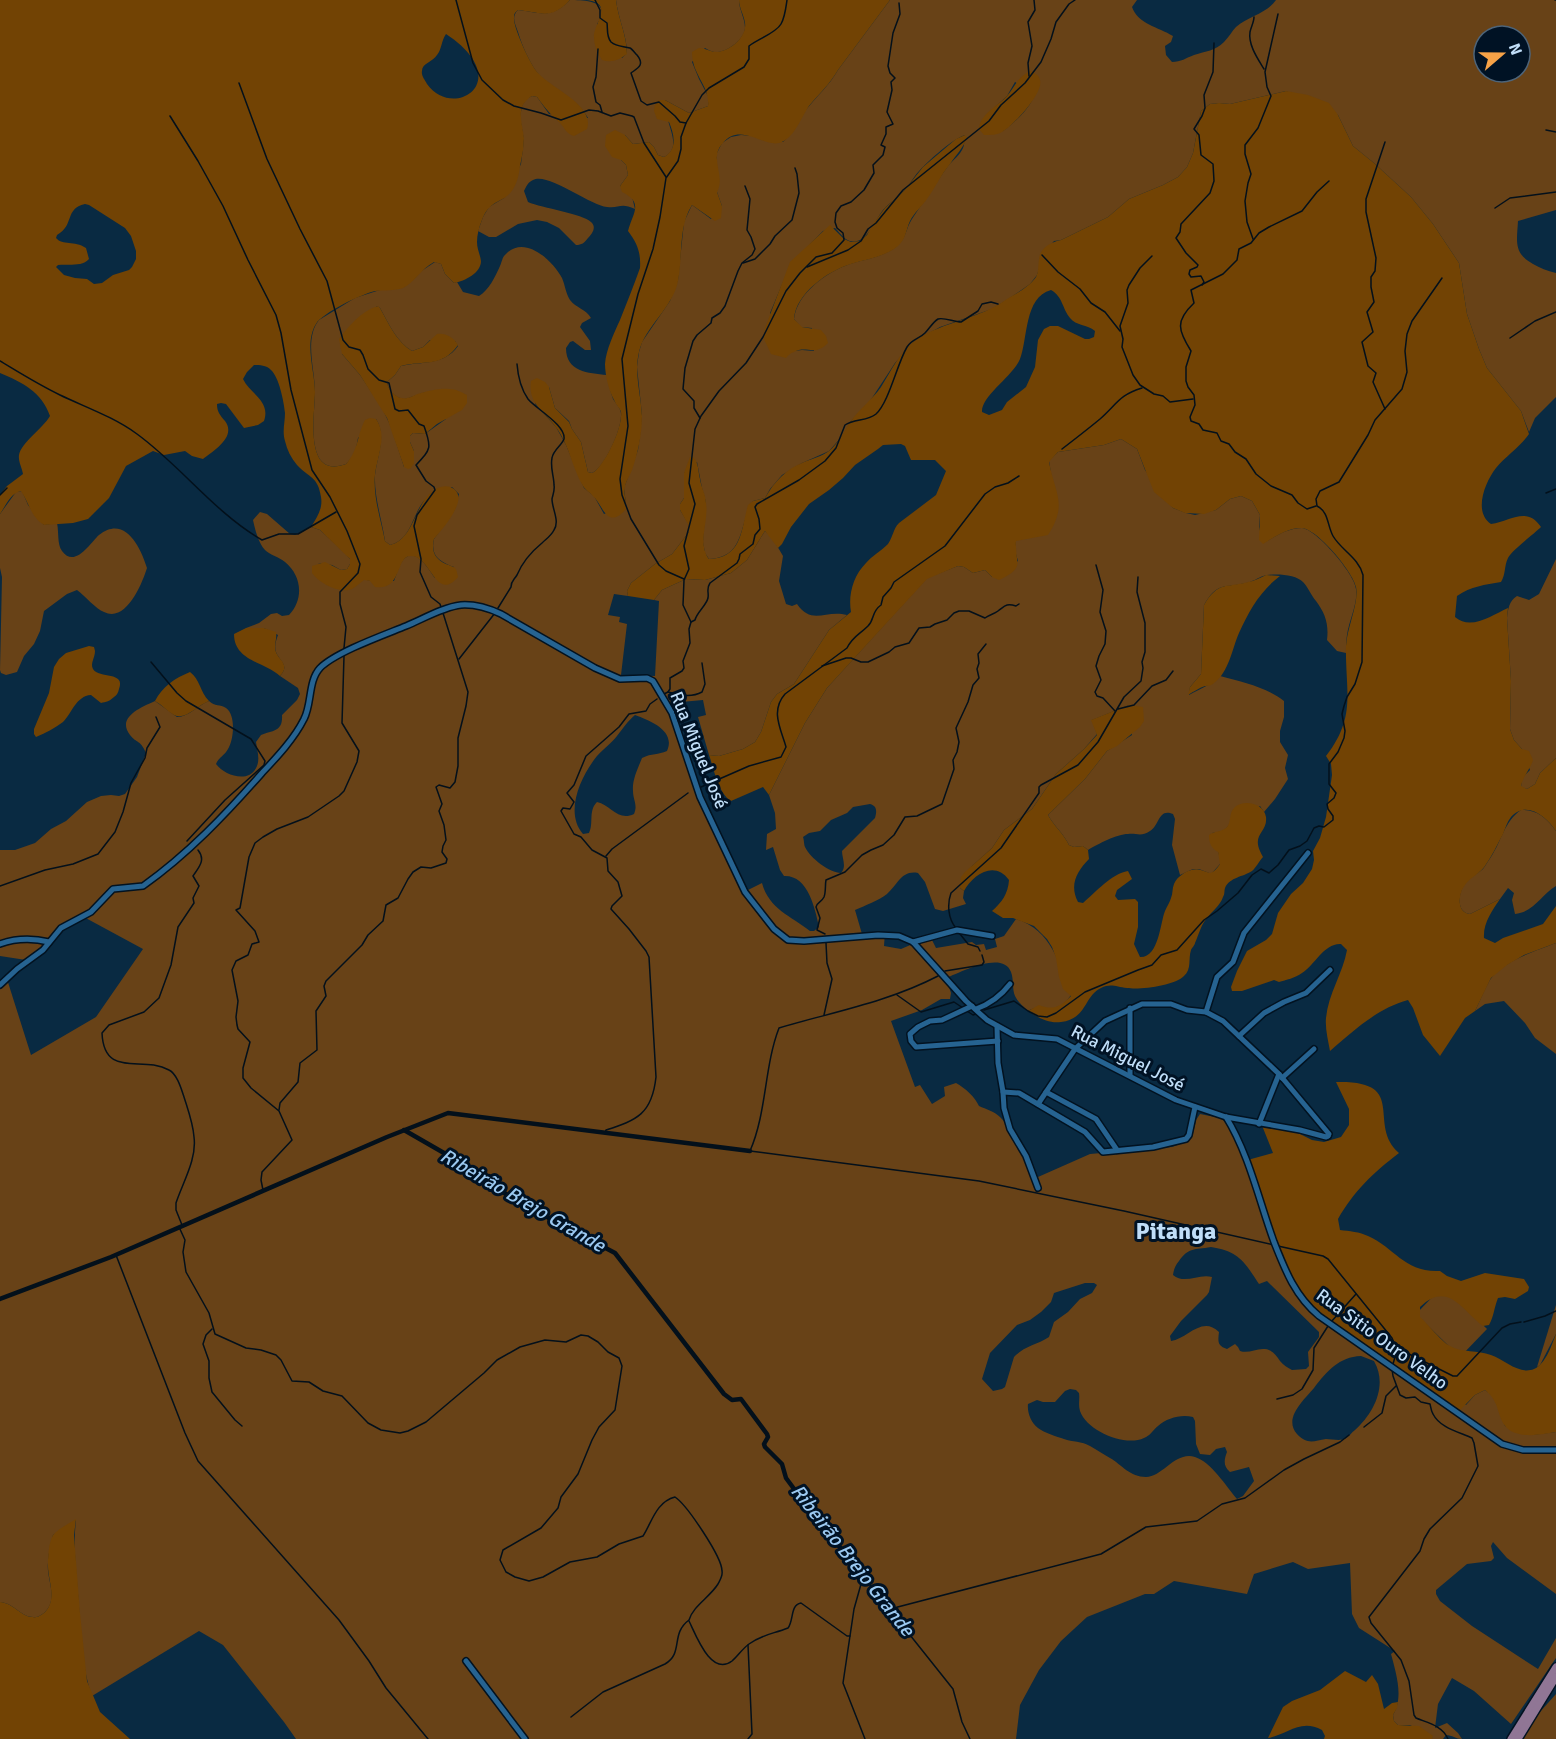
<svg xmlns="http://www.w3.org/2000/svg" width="1556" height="1739" font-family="Signika,sans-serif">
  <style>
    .green { fill: #684217; fill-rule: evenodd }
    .forest { fill: #724304; fill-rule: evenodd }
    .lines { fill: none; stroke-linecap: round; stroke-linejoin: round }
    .stream { stroke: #03101b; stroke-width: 1.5 }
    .canal { stroke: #03101b; stroke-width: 4.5 }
    .minor-casing { stroke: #021220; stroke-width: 8 }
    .major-casing { stroke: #021220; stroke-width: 10 }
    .minor { stroke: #266391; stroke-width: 5 }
    .major { stroke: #907695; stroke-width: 7 }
    .labels { text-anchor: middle; stroke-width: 6; stroke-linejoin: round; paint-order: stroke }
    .street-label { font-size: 18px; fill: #c0def8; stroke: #001224 }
    .water-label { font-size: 20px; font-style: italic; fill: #9bc9f1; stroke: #001224 }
    .district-label { font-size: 24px; font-weight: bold; fill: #c0def8; stroke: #001224 }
  </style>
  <rect width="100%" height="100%" fill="#092a42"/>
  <g class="green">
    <path d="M570 0C586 0 613 1 597 24L622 58 627 53C627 36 618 18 616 0H739C739 10 745 18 745 28 745 38 729 51 718 52 713 53 709 50 705 48L692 62 699 79 709 98 708 106 689 113 665 100C666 107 667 114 668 120 671 133 680 149 664 157L658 155 654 147 649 142 633 144 625 135 621 160 626 165 628 175 620 186 632 197 635 209C620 202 619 209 607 207 589 205 548 172 533 180 528 182 526 187 524 191L528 202C542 208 583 214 591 222 597 227 592 234 588 238 584 243 582 245 576 245L559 228 547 222 537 220 518 224 496 237H489L478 231 483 217 489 207 504 198 521 164 524 140 520 117 522 106 526 99 532 96 537 97 549 114 588 118C576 96 550 91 536 71 528 59 522 45 518 32 515 23 511 17 518 10 543 13 551 19 570 0Z"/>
    <path d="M890 0H1137L1132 7C1138 24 1158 27 1173 36L1171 42 1165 46 1166 55 1172 62C1181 62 1186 58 1194 55 1206 51 1215 51 1224 42 1229 37 1232 31 1236 27 1248 16 1266 14 1276 0H1556V210L1518 221C1517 241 1513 253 1533 264 1540 268 1547 271 1556 273V397L1535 418 1529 432 1521 411 1487 368 1479 349 1467 314 1459 263 1433 224 1411 197 1374 163 1353 146 1338 115 1286 91 1230 104 1219 103 1210 104 1201 111 1193 153 1187 167 1178 177 1163 185 1129 199 1108 217 1061 240 1054 241 1039 259 1040 266 1037 275 1030 284 1007 300 992 309 940 327 915 341 895 363 870 401 851 421 844 434 829 451 802 463 782 475 770 489 765 498 753 501C738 525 746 557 709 559L705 553 703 542 706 502 702 488 697 462 684 473V498L680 504V510L690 526 689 532 672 554 655 564 631 583 627 591 628 596 614 594 608 615 620 617 619 622 627 624 621 675 655 676 659 601 654 600 662 590 686 579 705 580 731 573 747 560 765 531 773 539 783 556 779 581 786 604 792 606 797 604C812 626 826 609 847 615L829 630 794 684 777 694 771 702 761 732 755 742 743 749 719 756 709 755 698 717 706 715 703 700 670 703 689 763 746 891 762 883C769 909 791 916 810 931H814L819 927C815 908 808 875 784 876L780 870 773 847 766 850 767 834 776 829 775 813 769 795 805 723 827 688 927 578 958 566 964 567 973 573 985 570 992 577 1018 561 1016 554V541L1052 479 1049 461 1058 452 1104 445 1121 439 1137 449 1145 470 1173 508 1186 513 1195 515 1216 510 1230 499 1241 496 1252 501 1260 515 1259 527 1263 543C1275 537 1287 528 1302 528 1316 529 1355 574 1356 589 1358 604 1349 620 1347 635 1346 641 1346 647 1346 653L1337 651 1327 640C1329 624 1325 613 1316 601 1311 595 1308 587 1303 582 1296 574 1273 573 1263 576 1258 578 1252 582 1246 583 1224 588 1217 582 1204 605L1201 674 1190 687 1189 695C1200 689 1210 685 1220 676 1242 682 1266 687 1284 701V717L1280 731V742L1288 755 1285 768 1288 779 1275 799 1264 812 1260 806 1230 824 1224 831 1212 833 1220 858V864L1212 873H1209L1199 869H1193L1180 875 1172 845 1175 819 1173 814C1158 808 1160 825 1150 831 1141 837 1137 833 1128 834 1117 834 1098 844 1088 850L1083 846 1074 847 1069 845C1064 834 1054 826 1048 815L1085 779 1107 751 1132 735 1129 705 1092 720 1097 734 1084 749 1056 774 1032 809 1004 830 992 848 972 866 960 888 964 891 963 898 966 904 943 911 935 909 925 882 918 873C901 870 898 885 887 894 878 901 866 905 855 910L862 934 885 932 884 946 901 949 915 943 932 940 936 948 972 942 976 945 984 944 986 950 997 947 995 939 1004 936 1016 919C1052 930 1059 964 1071 995 1068 999 1065 1003 1061 1006 1050 1012 1038 1004 1028 1011 1024 1007 1017 1001 1015 996 1012 989 1014 980 1011 972 1003 950 961 972 946 978L951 993 950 999H941L922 1010 891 1021 915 1087 920 1085 932 1104 945 1096 944 1087 956 1083C965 1088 975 1097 979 1106 986 1109 995 1112 1000 1117 1017 1134 1021 1160 1038 1177L1090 1154 1172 1147 1183 1143 1192 1138 1196 1120 1200 1114 1220 1118 1226 1122 1236 1140 1274 1239 1466 1405 1475 1395 1485 1390 1494 1397 1505 1426 1532 1435 1556 1432V1594L1507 1558 1493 1542 1491 1546 1494 1558 1491 1561 1467 1564 1436 1590V1594L1440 1601 1472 1626 1538 1669 1556 1638V1658L1511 1724 1474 1691 1452 1678 1438 1704 1435 1728 1447 1723 1458 1733 1462 1739C1456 1739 1452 1735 1446 1735L1443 1739H1432V1736L1410 1725H1398L1394 1721 1393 1715C1404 1697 1396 1673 1391 1654L1395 1651 1359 1628 1352 1614 1350 1563 1308 1569 1293 1562 1254 1574 1247 1594 1174 1581 1154 1594H1145L1087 1617 1061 1641 1039 1670 1020 1705 1016 1739H296L284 1722 223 1645 199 1631 92 1696C81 1665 81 1628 78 1594 76 1569 73 1544 76 1520L53 1535C51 1544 48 1554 48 1563 46 1579 59 1598 45 1612 41 1615 38 1618 33 1617 21 1617 14 1603 0 1602V981L6 976 31 1055 96 1017 143 949 82 916 56 933 26 960 0 956V850H15L35 843 51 829 66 821 87 802 101 796 111 795 119 796 125 794 137 777 146 753C140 739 137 744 130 735 116 717 142 707 155 701L177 717C189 717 198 705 209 701 215 707 220 704 226 708 236 715 234 739 228 749 225 755 219 757 216 764 225 776 250 784 257 766 260 758 257 750 256 742L261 735C273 730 283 732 282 715L297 700 300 694 298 688 280 676C290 665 280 662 276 652 274 646 276 641 278 635L264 628H246L259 623 271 614 277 613 282 616 289 615C304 599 302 576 285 562 279 557 270 555 265 550 258 542 255 529 253 520L260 512 267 514 290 534 295 535 311 527 320 530 345 553 350 559V564L347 569 341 570 332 565 318 563 370 581H394C397 574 399 563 405 558 417 548 429 570 435 578L454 567C440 562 430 556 434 539L454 511 459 494 452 487C444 491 432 495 425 500 413 511 412 540 390 545L385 541C382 520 374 497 375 475 377 457 387 435 376 419L358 438 355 454 346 464C303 480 315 414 315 392 315 369 304 339 319 320L355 298 414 279 420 272 435 262 441 264 445 274 454 283 457 282 463 292 479 296C489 290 495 277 500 266 502 262 502 257 506 254 525 234 553 261 562 278 565 285 566 294 570 300 576 308 586 309 591 318L582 323 580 327 590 341 591 350H585L573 341 570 342 566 348C566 372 588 373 607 375 609 383 610 391 613 399 616 404 622 409 621 416 621 430 605 467 592 473L588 472 581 442 572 429 569 421 555 408 549 387 535 404 556 427 566 445 584 488 594 496 604 514 626 504 624 488 638 450 640 435 642 415 637 367 639 352 642 342 670 301 678 280 684 222 692 205 711 219 722 206 717 192V153L722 143 731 137 741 135 753 136 766 141 783 142C793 133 798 123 805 111 816 97 829 86 838 70ZM1484 36H1520V72H1484ZM1015 82 1035 94C1029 110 1016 121 1003 131L994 108 1007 96ZM965 135C964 139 965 144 963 148 960 155 953 160 948 166 936 183 924 201 912 219 906 228 906 239 897 246 884 257 866 259 850 264 827 272 797 293 794 319L801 327 812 328 814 351 802 350 794 351 770 313 791 263 823 231 835 228C842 235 847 244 857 241 868 239 876 219 883 210 889 203 898 198 904 191 908 187 911 181 915 176 923 165 952 139 965 135ZM377 306 380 308C389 324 396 341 412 351L423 347 430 340 455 341 458 346C444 366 422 361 401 366L395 375 387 382C388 390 395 398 404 399 408 399 422 392 429 392L446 419 425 434 413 433 410 436V442L414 451 404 467 391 427 382 408 360 375 342 354ZM635 715C651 721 676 731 667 751 658 755 652 753 642 758 638 768 632 780 633 791 633 800 638 805 634 814 618 822 611 805 597 802 588 811 594 823 589 833L583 834C564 812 581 776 597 756 603 749 612 743 617 736 624 727 627 722 635 715ZM870 804C877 806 877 811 875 818L842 851C842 858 847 867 841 873 830 873 810 858 805 847 804 845 804 839 803 837L809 833 820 831 831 820 847 813 853 807ZM1211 1247C1238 1251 1244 1261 1259 1284L1267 1281 1319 1332V1337L1308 1352 1309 1366 1306 1369 1292 1370C1288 1368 1283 1365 1280 1361 1276 1355 1273 1350 1265 1349 1256 1348 1249 1354 1240 1351L1238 1347 1235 1344 1227 1349C1217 1346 1218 1341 1219 1332 1202 1315 1187 1339 1171 1341L1170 1336 1181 1321 1207 1295 1209 1292 1212 1277C1199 1273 1185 1285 1173 1275 1174 1269 1175 1266 1179 1261 1189 1247 1194 1250 1211 1247ZM1085 1283H1094L1097 1285 1092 1293 1080 1299 1068 1312 1054 1322 1049 1337C1037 1345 1024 1346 1014 1357L1005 1387 1002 1389 993 1391 982 1379 990 1353 1017 1325 1030 1320 1041 1312 1051 1302 1054 1293 1057 1292ZM1361 1356 1374 1361C1388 1385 1374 1413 1355 1430 1352 1432 1348 1438 1344 1439 1340 1441 1331 1439 1326 1439 1314 1441 1307 1445 1297 1434 1283 1418 1304 1400 1314 1388 1327 1371 1339 1357 1361 1356ZM1070 1389 1076 1390 1079 1393C1080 1399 1078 1405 1080 1411 1087 1431 1125 1447 1144 1438 1150 1436 1153 1430 1158 1426 1167 1418 1181 1414 1193 1417L1195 1421 1196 1444 1200 1454 1210 1455 1216 1449 1225 1447 1227 1452C1224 1460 1223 1466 1230 1472L1249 1467 1254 1481 1243 1496 1237 1499C1226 1486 1211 1462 1195 1457 1175 1451 1163 1477 1146 1477 1130 1477 1122 1465 1110 1458 1103 1454 1097 1450 1090 1446 1082 1441 1072 1442 1064 1439 1057 1437 1043 1432 1038 1428 1031 1423 1027 1412 1028 1404L1037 1400 1043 1402H1055L1065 1391Z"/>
    <path d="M22 491 28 505 44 525 57 523C59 532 57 544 62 551 75 569 91 542 99 535 125 514 141 548 147 568 142 584 126 623 104 612 96 609 85 596 77 590L67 594 44 611 40 631 34 644 24 656 17 672 6 675 1 673 0 670 2 577 0 568V514L16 492Z"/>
    <path d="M1556 559V758L1540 773 1535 784 1527 789 1521 787 1522 778 1530 770 1522 749 1514 740 1510 729 1511 681 1507 618C1508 609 1509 601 1517 596L1529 600 1539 594Z"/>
    <path d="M1521 810C1536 809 1547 818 1556 831V886C1542 894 1534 912 1515 914L1512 900 1514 893 1508 888 1500 899 1470 914C1454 912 1459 888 1468 880 1472 876 1479 873 1483 869 1486 865 1488 861 1491 857 1502 840 1504 822 1521 810Z"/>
    <path d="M1556 943V1054L1535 1038 1525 1023 1504 1001 1485 1004 1475 1011C1480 1001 1484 990 1490 980 1502 961 1536 951 1556 943Z"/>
    <polygon points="1443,1286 1487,1329 1460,1357 1416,1314"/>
    <polygon points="1556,1305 1556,1334 1540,1365 1537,1367"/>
    <polygon points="1556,1694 1556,1739 1521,1739 1531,1722"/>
  </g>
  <g class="forest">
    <path d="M0 0H570C551 20 543 13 518 10 515 13 514 13 514 18 513 27 531 66 538 73 552 89 595 105 587 129L574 136C566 134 565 128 560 123 550 114 545 108 537 97L532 96C515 106 522 122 524 138 524 147 522 157 520 166 519 174 517 185 511 192 501 204 490 199 482 220 479 227 477 235 477 242 477 249 480 254 481 261 481 273 465 281 454 283L445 274 441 264 434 262C421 269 414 283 403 288 394 291 385 290 375 291 362 294 322 313 316 324 304 343 315 372 315 392 315 414 303 480 346 464 359 449 356 438 365 420L370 418 376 419C388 435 377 457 375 475 373 497 381 520 385 541L390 545C415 539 415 500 436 489 442 486 448 485 454 489 469 500 442 529 434 539 431 551 435 559 446 564 448 565 453 566 455 568 457 570 457 574 458 577 436 603 431 556 411 556 395 556 403 591 375 587L370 581 364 580C361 582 356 587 352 589 339 594 319 583 312 573V566L325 562 341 570 347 569 350 564V559L320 530 311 527C317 517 323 509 321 497 318 476 309 478 297 465 291 458 287 450 285 441 282 431 285 423 285 413 284 402 279 377 271 370 266 365 260 365 254 365L247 372 243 379C250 394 271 401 264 421L258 425 244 428 226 404 221 403 217 404C217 412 220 415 225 421 237 437 213 451 203 459L192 456 185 451 164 455 153 451 126 466 109 498 88 519 73 523 44 525C31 517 29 503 21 491 11 493 6 505 0 514V495L7 486 23 474C22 468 18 461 19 455 21 443 43 428 50 416 42 392 22 382 0 373ZM446 34C517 81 453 121 427 84 425 80 421 76 422 71 422 63 433 62 437 55 442 49 441 41 446 34ZM85 204 89 205 125 228 131 236 136 251V259L132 267 129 270 113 275 102 283 94 284 87 279 75 278 64 275 56 267 58 265C68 264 82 267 89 259L86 248C74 240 63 246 56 238L57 235C75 225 64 209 85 204Z"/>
    <path d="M586 0H616C618 18 627 36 627 54 619 60 612 63 602 60 598 53 594 46 594 37 594 23 615 3 586 0Z"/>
    <path d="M739 0H890L838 70C830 84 819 94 809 106 801 118 795 136 782 142 765 150 741 120 722 144 709 159 726 176 717 192L722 206 721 218 715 221 692 205C678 227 683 256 678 281 673 308 645 326 639 352 634 373 641 395 642 416 642 434 638 453 632 470 630 475 626 481 625 487 623 494 627 501 626 509 607 531 603 505 593 496 590 492 586 491 583 486 574 471 570 451 561 435 550 414 527 407 531 381L537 378 545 382 549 387 555 408 569 422 572 429 581 442 588 472 592 473C604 467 623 427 621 412 620 408 616 405 614 400 609 391 605 375 605 364 606 350 614 333 620 320 627 302 634 285 640 268 641 252 637 243 628 231 633 212 644 203 622 192L620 186 628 175 626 165 621 160 612 157 605 146 606 135 615 130 625 135 633 144 649 142 654 147 658 155 664 157C678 149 674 134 669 122L657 119 654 111 655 105 659 100H665L689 113 708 106C710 85 692 76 692 52L699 48C705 48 711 52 717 52 730 51 747 37 745 23 744 15 739 8 739 0Z"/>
    <path d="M1030 71C1035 73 1039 75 1040 80 1044 93 1013 126 1002 132 997 135 991 135 984 135L979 129C980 114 998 106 1007 96 1016 85 1017 78 1030 71Z"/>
    <path d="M1286 91 1308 95 1329 103 1338 115 1353 146 1374 163 1411 197 1433 224 1459 263 1467 314 1479 349 1487 368 1521 411 1529 434C1520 447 1506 456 1496 468 1485 482 1473 512 1491 524 1511 521 1527 506 1541 527 1533 535 1512 550 1508 558 1504 566 1506 574 1501 582 1485 585 1471 586 1457 596L1455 617C1471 631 1492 615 1508 608L1507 618 1511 681 1510 729 1514 740 1522 749 1529 751 1533 760C1530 770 1523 776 1521 786L1527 789 1535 784 1540 773 1556 758V831C1546 816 1526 800 1511 817 1507 822 1505 829 1503 834 1497 845 1492 856 1485 866 1477 877 1466 878 1461 893 1458 902 1460 913 1470 914L1500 899C1492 911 1483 923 1484 938L1495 943 1503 938 1543 924 1556 906V943L1524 955 1507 965 1491 978 1475 1011 1465 1018 1440 1056 1423 1035 1413 1008 1408 1000C1378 1008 1353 1031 1330 1051 1328 1040 1325 1028 1326 1018 1328 994 1343 973 1347 950L1341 944C1324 943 1315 965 1302 973 1295 978 1286 980 1279 982L1274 980 1242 991H1232L1231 987 1237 971 1247 951 1266 940 1272 934 1278 913 1291 894 1303 883 1312 869 1314 860 1313 851 1320 838 1326 817 1332 775 1331 764 1326 756C1357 716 1345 691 1346 646 1347 627 1359 604 1356 587 1353 572 1317 528 1301 528 1287 528 1275 537 1263 544L1259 540 1260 515 1252 501 1241 496 1230 499 1216 510 1204 514 1185 513 1173 508 1154 492 1137 449 1121 439 1104 445 1058 452 1049 462C1055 494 1068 504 1048 535L1016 541C1015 565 1026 567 999 580L992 577 985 570 973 573 964 567 958 566 927 579 827 688 805 723 769 795 763 787 731 801C718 793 714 769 709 755L719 756 743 749 755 742 761 732 771 702 777 694 794 684 829 630 851 612C848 595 853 576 866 563 872 556 881 551 888 544 893 537 893 529 899 523L936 495 946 471 935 460H911L905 446 901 444 883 445 878 449 855 465 843 478 829 490 809 504 791 527 782 544 778 548 765 531 747 560 731 573 705 580 686 579 662 590 654 600 628 596 627 591 631 583 655 564 672 554 689 532V526L680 510V504L684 498V473L690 457H693C699 463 698 471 700 479 701 487 706 495 706 503 709 521 697 543 709 559 742 558 741 530 748 505L753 501 765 498C774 482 786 469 804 462 812 459 822 456 829 451 839 443 844 431 851 421 859 409 872 400 881 387 891 371 900 351 916 340 944 321 980 319 1007 299 1017 293 1029 287 1036 277 1039 271 1038 266 1039 259 1040 248 1051 242 1061 240L1108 217 1129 199 1163 185 1178 177 1187 167 1193 153 1201 111 1210 104 1219 103 1230 104ZM1051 290C1063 297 1062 308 1070 318 1076 326 1087 324 1095 331L1094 337 1089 339H1085L1058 326H1050L1044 329 1038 340 1035 367 1026 387 1007 402 1002 410 989 415 982 412C981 396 1013 376 1020 359 1028 339 1024 297 1051 290Z"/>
    <path d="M965 135 967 138C963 148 956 155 950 164 941 175 935 188 927 199 922 206 914 213 910 221 906 230 906 239 898 246 885 257 867 259 851 264 828 271 796 293 794 319L802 327 821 330 826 336 828 343C814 357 807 345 794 352 790 353 788 356 786 358L771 354 764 339 765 328 790 262 830 225 844 239 851 242 860 241 867 235 873 224 885 208 904 191 923 167 956 139Z"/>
    <path d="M378 306 380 308C389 324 396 341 412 351L423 347 437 334C446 333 453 337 458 345 442 368 424 360 401 366L395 375 387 382C388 391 398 400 407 398 412 397 416 394 421 393 429 391 440 388 449 389 456 389 461 392 467 395V403L462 410 437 424 425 434 413 433 410 436V442L414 451V463L411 468 408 469 404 467 387 418 360 375 342 354 339 339C349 326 361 311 378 306Z"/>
    <path d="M1266 575 1280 576C1260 591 1249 611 1239 633 1232 649 1229 672 1214 683 1209 687 1210 685 1205 686 1199 688 1193 692 1188 695L1190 687 1201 674 1204 605C1218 581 1226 588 1248 582 1254 581 1260 578 1266 575Z"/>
    <path d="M246 628H264L276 632C277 638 275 642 275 648 276 660 292 663 280 676 265 662 234 661 234 634Z"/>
    <path d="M89 646 94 647 95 651C95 658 90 663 93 669 99 679 126 671 119 689 118 693 117 695 114 697 110 701 106 702 101 703L91 695C76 696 72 713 63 722 55 728 46 733 36 737L34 734V729L49 693 54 667 59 659 66 653Z"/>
    <path d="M190 672C200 679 200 692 209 701 198 705 185 721 174 715 167 711 162 705 155 701 162 687 175 678 190 672Z"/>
    <path d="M1129 705 1143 707 1144 721 1140 727 1117 746 1107 751 1085 779 1048 815C1054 826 1064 834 1069 845L1074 847 1083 846 1088 850 1089 859C1077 871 1069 885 1078 902L1083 903C1096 892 1111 874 1128 871L1132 879 1117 890 1115 896 1118 900 1135 899 1138 902V927L1134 944 1140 957C1159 958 1160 923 1165 911 1167 906 1170 902 1171 898 1173 893 1172 889 1174 884 1178 875 1191 867 1201 870 1202 870 1209 873 1210 873 1213 873 1218 867 1220 864L1218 852C1211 848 1209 843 1209 835 1214 831 1221 832 1226 828 1232 823 1228 813 1235 807 1244 799 1264 803 1266 817 1268 834 1249 833 1263 857 1259 861 1256 868 1252 871 1243 877 1230 877 1225 888 1224 891 1225 894 1223 897 1220 906 1212 911 1207 918 1201 925 1199 934 1195 943 1195 945 1191 949 1191 950 1188 959 1192 969 1184 976 1174 986 1140 990 1127 988 1116 987 1111 983 1101 988 1084 996 1087 1019 1061 1022 1049 1024 1037 1017 1028 1011L1039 1005C1054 1011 1061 1006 1071 996L1063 989 1059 977 1056 958 1052 947 1047 939 1034 926 1013 918H1003L992 911C1002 902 1008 894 1009 880 995 860 973 874 964 891L960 888 961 877 965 872 992 848 1004 830 1032 809 1056 774 1084 749 1097 735 1091 720Z"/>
    <path d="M1336 1082C1410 1080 1366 1124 1399 1153 1373 1173 1354 1191 1338 1219L1340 1230C1349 1231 1360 1232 1368 1236 1395 1248 1405 1273 1440 1271L1447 1276 1461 1281 1485 1273 1524 1279 1529 1287 1528 1291 1515 1299 1505 1297 1498 1298C1494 1308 1494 1316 1489 1325L1483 1326C1462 1310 1448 1280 1420 1307V1317C1428 1324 1442 1342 1450 1346 1462 1353 1478 1350 1491 1355 1505 1360 1519 1375 1534 1369 1546 1364 1552 1344 1556 1334V1432C1541 1435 1517 1439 1506 1427 1496 1415 1501 1403 1485 1390L1475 1395 1460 1410 1307 1304 1288 1274 1244 1161 1273 1153 1261 1123 1294 1131 1312 1140 1324 1142 1341 1137 1349 1125V1109Z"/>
    <path d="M76 1519 74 1535 80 1613 87 1681 100 1712 130 1739H0V1602C14 1603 21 1617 33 1617 38 1618 41 1615 45 1612 58 1598 47 1579 48 1563 48 1555 49 1542 53 1535 58 1529 70 1523 76 1519Z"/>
    <path d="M1345 1671 1366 1682 1372 1675 1378 1684 1384 1709 1392 1703 1398 1702 1397 1708 1393 1715 1394 1721 1398 1725 1419 1726 1433 1736 1432 1739H1324L1325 1736 1322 1730C1300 1718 1287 1735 1268 1738L1283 1707 1292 1701 1320 1690Z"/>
  </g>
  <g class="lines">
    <g class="stream">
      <polyline points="456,0 473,63 482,80 503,100 514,106 541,113 561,120 589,110 598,111 611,116 620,113 632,116 634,117 644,143 666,177"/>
      <path d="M595 0 600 10V18L607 23C608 29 606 36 611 42 617 47 623 46 630 48 632 49 635 53 637 55 645 65 638 68 631 73L641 101 647 105 659 102 675 116 680 122 686 123"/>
      <polyline points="1555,0 1556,0"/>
      <path d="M1254 17C1254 22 1251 27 1250 32 1248 45 1258 59 1264 69"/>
      <polyline points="598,49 596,77 593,87 596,102 600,105 602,112"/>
      <polyline points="1029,76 1028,63 1032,46 1028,22 1035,10 1034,0"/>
      <path d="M239 83 267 159 300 229 327 281 343 340 349 347 360 350 363 355 368 369 379 380 389 383 395 409 399 411 408 410 419 424 424 426C432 448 431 449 416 465L426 481 434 487 435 490 417 515 414 526 421 559 420 572 431 597 440 604 441 607"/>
      <polyline points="170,116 198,161 223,206 248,260 276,315 281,333 291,390 312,470 330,497 347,531 360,564 358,573 340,592 340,604 346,627 344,648"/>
      <polyline points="1546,130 1556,132"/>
      <polyline points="1495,208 1510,198 1556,192"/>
      <polyline points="1253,239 1247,222 1245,201 1248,183 1251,174 1245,154 1245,145 1258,128 1271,96 1267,87 1265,72 1278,14"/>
      <polyline points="1042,255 1058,272 1080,289 1091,303 1105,312 1120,331"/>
      <polyline points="1152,256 1140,268 1129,285 1127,290 1128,303 1120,326 1123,339 1122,347 1133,375 1140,385 1154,394 1163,396 1170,402 1193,399"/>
      <polyline points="743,263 755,259 770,244 775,236 792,220 799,193 797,174 795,168"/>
      <polyline points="807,267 848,250 861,241 868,229 876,223 903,190 989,121 1001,105 1025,83 1041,62 1051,39 1056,22 1069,4 1075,0"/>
      <polyline points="1202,285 1204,282 1201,276 1191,277 1189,274 1190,270 1197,267 1198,265 1186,253 1176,238 1180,232 1181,224 1210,193 1214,181 1213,164 1201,155 1199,135 1194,129 1202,116 1205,108 1204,95 1213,72 1214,43"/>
      <polyline points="1510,338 1535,321 1556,312"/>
      <path d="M0 361C20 373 39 385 60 395 85 407 114 417 137 434 181 466 215 513 262 540L279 534H298L336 512"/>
      <polyline points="1385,409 1373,382 1376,373 1368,366 1362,342 1373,332 1367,312 1374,302 1371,287 1371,277 1375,271 1376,258 1366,212 1366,199 1385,142"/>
      <polyline points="700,418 694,408 694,401 683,389 685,368 693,341 697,335 711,323 712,318 720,313 725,306 738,271 742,263 752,255 755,249 751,237 747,230 750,199 745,186"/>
      <path d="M1062 449C1075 439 1088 429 1100 419 1117 404 1119 395 1142 388"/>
      <polyline points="1546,493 1556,489"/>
      <polyline points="0,495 7,488"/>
      <path d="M1316 506 1307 509 1298 503 1292 495 1271 486 1256 474 1246 459 1235 452 1229 444 1221 441 1217 433 1203 430 1199 424 1191 421 1190 417 1195 405 1194 395 1188 387 1186 381V367L1191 351C1178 330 1175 321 1194 303L1191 290 1223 274 1237 260 1239 249 1251 243 1259 233 1269 227 1302 211 1317 192 1329 181"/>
      <polyline points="1096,565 1103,590 1100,612 1106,631 1105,644 1099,656 1096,666 1101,680 1095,692 1097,696 1103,698 1115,711"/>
      <path d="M684 579 666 571 659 565 631 519 622 495 620 479 628 426 622 359 638 294 653 249 660 217 666 178 678 161 681 149V137L686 123 702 95 709 88 744 67 749 59V46C758 39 776 33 781 24 785 17 786 7 787 0"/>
      <path d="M498 608 511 587C511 581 514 580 517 575 522 563 531 552 542 543 546 539 551 536 554 530 560 521 552 509 552 499 553 494 555 490 554 485 554 476 550 468 552 458 553 450 562 445 564 439 566 425 536 409 528 399 521 389 518 377 517 364"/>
      <polyline points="691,622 683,605 684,580 689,569 684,546 695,504 689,483 695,429 701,416 719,391 746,363 763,337 786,291 800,273 816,257 832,253 844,240 843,233 837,228 835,222 836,213 841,206 851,202 864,190 874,173 873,165 883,155 885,147 881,145 886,134 886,127 893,124 887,112 892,90 891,82 895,78 890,73 888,66 893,33 900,14 899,3"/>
      <polyline points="459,659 495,613"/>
      <polyline points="151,662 177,693 186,701 251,739 265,761 264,765 225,800 187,841"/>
      <path d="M822 666 846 658H851L861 662H868L889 652 895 647 909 643 919 628 930 627 935 624 947 620 954 613 959 611H969L985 618C989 615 994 614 998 611 1005 606 1006 603 1016 606L1019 604"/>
      <path d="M668 692 670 689V678L682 671 684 668 683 661 690 643 689 629 691 622 695 620C697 612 706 606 708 598 709 592 706 589 710 583L737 563 739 559 740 554 753 544 755 535 760 529 759 519 755 507 757 504 799 480 825 461 836 448 845 425C854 419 868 421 876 414 889 402 897 364 907 347 912 339 919 339 925 333 929 329 933 322 938 319 944 317 954 322 961 322L978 311 982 304 991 302 998 304"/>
      <path d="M664 694 668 692C679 695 691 698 702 692L705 684 702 663"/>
      <polyline points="1118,709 1134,705 1152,686 1166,680 1173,671"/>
      <path d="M701 787 749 766 781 757 786 747C781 729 770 711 785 694L847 648C853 636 859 635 868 626 875 619 871 612 881 605L883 597 891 588 894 582 945 546 985 494 995 487 1008 483 1019 476"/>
      <polyline points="606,856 612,849 688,793"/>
      <polyline points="0,886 45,870 73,864 98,854 115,832 123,812 131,783 145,758 147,748 160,727 156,717"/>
      <path d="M956 928C948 919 947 904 951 893L1001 848 1039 793V787L1041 785 1078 765 1098 742 1124 697 1141 681 1143 668 1142 662 1145 652V623L1137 592 1138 577"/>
      <path d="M825 934 817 930 820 918 816 907C818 901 821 903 824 897 826 892 825 885 826 880L845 872 862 855 871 850 883 845 894 835 905 817 917 816 942 804 954 769 953 760 957 752 959 742 956 728 968 702 973 685 979 678 977 669 979 663 978 654 986 644"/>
      <polyline points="960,934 968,944 978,947 980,951"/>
      <polyline points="945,971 982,965 984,962 982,955"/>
      <path d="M938 976C888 1002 833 1012 779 1028 764 1067 767 1112 750 1151L979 1181 1124 1211 1274 1245"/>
      <polyline points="897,995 921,1012 954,1002 963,1008"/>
      <path d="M984 1010 1014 1001 1028 1011 1038 1016 1047 1017 1056 1013 1085 992 1138 970 1152 965 1161 955 1177 950 1204 920 1217 911 1238 893 1252 875 1261 869 1269 873 1278 865 1289 850 1300 846 1307 841 1314 828 1319 826 1324 827 1333 820V816L1328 809 1327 804 1334 798 1336 793 1329 784V764L1338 752 1344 738 1345 731 1342 714 1344 706 1347 697 1355 684 1362 662 1363 575C1359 558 1341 550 1333 536 1327 525 1329 512 1317 506L1316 499 1320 491 1339 482 1368 435 1375 420 1402 389 1407 372 1405 351 1407 334 1412 321 1442 278"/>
      <polyline points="967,1011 973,1015 976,1014"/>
      <polyline points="824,1015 832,979 827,963 826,943"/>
      <polyline points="279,1110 280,1103 298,1082 300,1063 317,1050 316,1011 326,996 324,986 326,981 362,945 368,935 383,921 386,905 398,898 408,879 413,872 421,867 431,868 446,863 447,859 442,852 443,846 446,840 444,825 439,811 442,804 436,787 439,785 450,788 455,782 458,766 458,738 466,706 468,692 443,613"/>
      <path d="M605 1133 606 1130C637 1120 652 1114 656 1077L649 957 646 951 629 929 611 909 612 906 622 896 618 882 608 871 607 858 592 850 581 837 574 834 561 811 563 808 570 809 574 802 567 793 574 785 586 756 619 727 629 714 646 711 650 704 657 699"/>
      <polyline points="263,1190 261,1180 262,1172 292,1140 279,1111 251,1088 243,1078 243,1068 250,1042 238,1029 237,1025 236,1017 238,1001 232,970 236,961 248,955 252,944 259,942 255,931 236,910 240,908 249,857 255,843 263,837 277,829 308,817 339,796 344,791 357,762 359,751 342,723 344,656"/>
      <path d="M182 1225 176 1210V1203C183 1182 197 1159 194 1137 193 1123 188 1110 184 1097 181 1088 177 1074 169 1070 142 1055 104 1079 102 1033L109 1025 144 1012 159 998 171 965 178 927 194 903 193 898 199 886 193 876C199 867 206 860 198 850"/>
      <path d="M179 1227 185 1240 183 1252 186 1272 209 1313 215 1334 246 1348 261 1350 276 1355 281 1360 292 1381 309 1382 323 1391 342 1396 368 1423 381 1430 400 1433 408 1431 426 1422 484 1373 497 1360 520 1347 545 1340 566 1342 581 1335 588 1336 598 1342 608 1352 619 1358 622 1366 615 1410 599 1427 592 1440 578 1474 561 1497 558 1508 541 1528 503 1550 500 1560 506 1572 515 1577 529 1581 543 1577 570 1562 597 1557 619 1544 643 1536C652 1522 656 1502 675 1497 687 1505 722 1557 722 1571 723 1576 720 1580 718 1584 710 1597 693 1606 689 1620 670 1634 684 1653 665 1664L603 1692 571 1717"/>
      <polyline points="1278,1246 1323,1256 1328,1259 1392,1338 1397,1350 1393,1364"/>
      <polyline points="116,1255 185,1433 198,1461 339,1620 369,1661 386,1688 428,1739"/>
      <polyline points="1331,1322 1356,1294"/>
      <polyline points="1524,1322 1545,1316 1556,1311"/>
      <polyline points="212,1329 206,1335 203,1344 209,1361 209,1378 212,1392 235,1420 242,1426"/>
      <polyline points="1397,1348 1453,1376 1457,1376 1502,1328 1510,1324 1521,1322"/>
      <path d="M1392 1369 1393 1376 1400 1395 1406 1398 1415 1397 1421 1402 1430 1404C1431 1408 1431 1411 1433 1414 1440 1428 1459 1432 1472 1438L1474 1443 1478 1466 1462 1498 1430 1529 1424 1539 1420 1551 1369 1617 1371 1623 1401 1660 1409 1681 1414 1715 1416 1718C1428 1723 1443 1726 1448 1739"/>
      <polyline points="1277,1399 1293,1395 1302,1389 1313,1370 1314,1348 1328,1326"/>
      <polyline points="1364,1427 1382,1413 1386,1396 1396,1386"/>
      <polyline points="863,1576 953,1689 962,1722 970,1739"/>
      <polyline points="863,1577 854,1609 843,1683 865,1739"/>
      <polyline points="890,1609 1101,1554 1146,1527 1197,1521 1222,1504 1245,1498 1284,1470 1304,1459 1340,1442 1349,1435"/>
      <path d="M689 1621C696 1635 711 1677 732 1661 738 1656 742 1649 749 1644 763 1634 773 1634 788 1628 794 1620 790 1605 801 1603L847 1636H850"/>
      <polyline points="748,1739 752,1734 748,1645"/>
    </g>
    <g class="canal">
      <polyline points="404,1130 444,1153 515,1200 615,1253 724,1394 732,1400 741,1399 767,1434 768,1437 764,1444 765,1447 782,1464 786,1478 803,1501 863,1576"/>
      <polyline points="0,1299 111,1257 387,1137 448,1113 750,1151"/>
    </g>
    <g class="minor-casing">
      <g id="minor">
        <polyline points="913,942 957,930 992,936"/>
        <path d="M0 944C17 938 32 938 49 942"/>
        <path d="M0 985 17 969 43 950 61 928 91 912 113 889 143 886C188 854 226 814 262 773 277 757 294 739 304 719 312 704 308 681 320 668 336 652 384 635 406 626 423 619 443 607 461 605 476 604 488 608 501 614L595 668 620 679 647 678 653 681 672 713 700 797 745 892 774 929 788 940 804 941 878 935 899 936 913 942 966 1001 987 1020 1014 1035 1057 1039 1176 1100 1226 1117 1300 1130 1326 1137 1328 1136"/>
        <polyline points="972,1006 942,1020 930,1021 918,1027 910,1034 911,1041 916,1047 998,1041"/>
        <polyline points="1130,1008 1130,1075"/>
        <path d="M976 1009C990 1004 1000 997 1010 984"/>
        <polyline points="1206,1012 1217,977 1233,962 1244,933 1308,853"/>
        <polyline points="997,1026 998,1063 1003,1092 1004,1108 1010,1129 1026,1156 1038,1188"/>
        <polyline points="1239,1036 1264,1013 1284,1002 1306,993 1330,970"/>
        <polyline points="1282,1078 1314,1049"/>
        <polyline points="1003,1092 1019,1093 1085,1132 1103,1152 1153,1147 1186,1139 1189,1135 1195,1107"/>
        <polyline points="1046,1092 1096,1119 1117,1150"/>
        <polyline points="1038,1104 1075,1049 1105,1021 1142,1004 1171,1004 1187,1010 1206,1012 1223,1021 1279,1074 1329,1134 1328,1136"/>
        <path d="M1226 1117C1249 1154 1259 1201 1274 1242 1285 1270 1295 1296 1319 1316L1502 1444 1523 1450H1556"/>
        <polyline points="1259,1124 1279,1074"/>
        <polyline points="466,1661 525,1739"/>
      </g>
    </g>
    <g class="major-casing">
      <g id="major">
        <polyline points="1511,1739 1556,1667"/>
        <polyline points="1518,1739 1556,1677"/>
      </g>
    </g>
    <use href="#minor" class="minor"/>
    <use href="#major" class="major"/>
  </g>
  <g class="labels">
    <g class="street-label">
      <text transform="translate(699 750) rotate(68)" y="6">Rua Miguel José</text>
      <text transform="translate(1128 1058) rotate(27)" y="6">Rua Miguel José</text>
      <text transform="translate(1382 1339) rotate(36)" y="6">Rua Sitio Ouro Velho</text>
    </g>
    <g class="water-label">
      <text transform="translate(523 1200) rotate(30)" y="7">Ribeirão Brejo Grande</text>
      <text transform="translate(853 1560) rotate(52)" y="7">Ribeirão Brejo Grande</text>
    </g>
    <g class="district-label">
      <text x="1176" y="1239">Pitanga</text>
    </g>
  </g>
  <g transform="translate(1502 54) rotate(70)"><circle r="28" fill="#001224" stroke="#4d6479" stroke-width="1.5"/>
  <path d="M0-4.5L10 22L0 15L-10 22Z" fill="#f6a247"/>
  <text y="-9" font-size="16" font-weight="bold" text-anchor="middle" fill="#c0def8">N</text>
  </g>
</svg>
